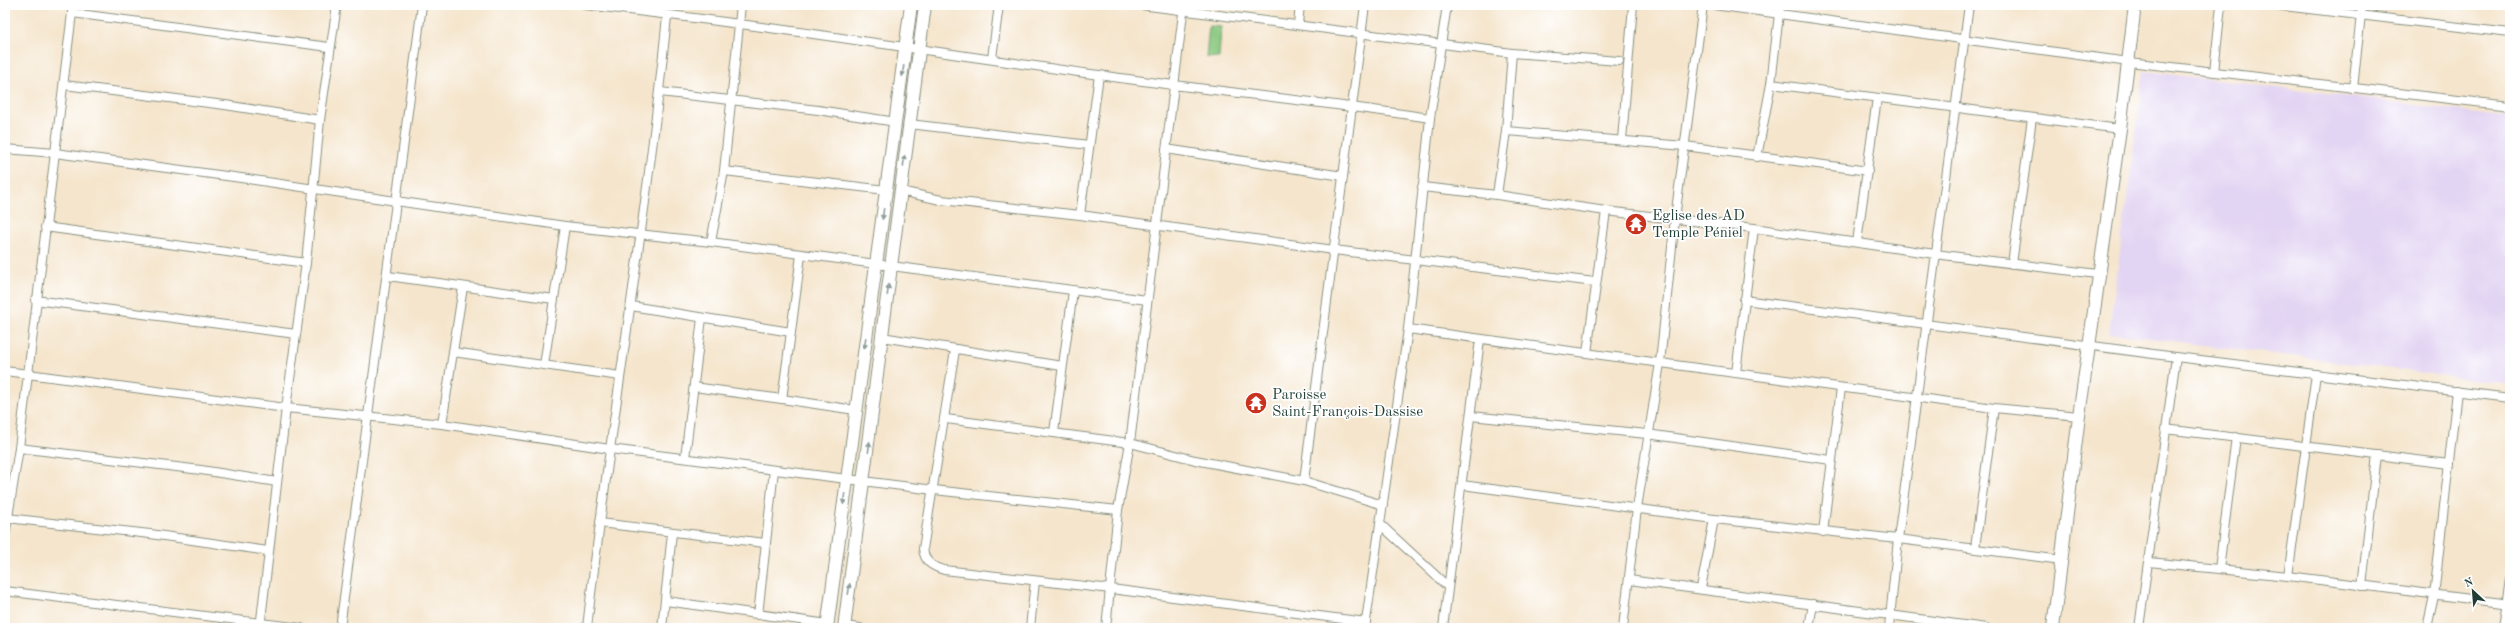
<svg xmlns="http://www.w3.org/2000/svg" width="2515" height="633" font-family="'Old Standard TT',serif">
  <style>
    .built { fill: #e2d4f3 }
    .green { fill: #89c87f; stroke: #54825a }
    .lines { fill: none; stroke-linecap: round; stroke-linejoin: round }
    .street-casing { stroke: #8a9180; stroke-width: 10 }
    .secondary-casing { stroke: #8a9180; stroke-width: 14 }
    .street { stroke: #fff; stroke-width: 8 }
    .secondary { stroke: #fff; stroke-width: 12 }
    .oneway { fill: #8f9e9a }
    .labels { text-anchor: middle; stroke-width: 3.5; stroke-linejoin: round; paint-order: stroke }
    .poi-label { font-size: 15px; fill: #1f3d34; stroke: #fff; text-anchor: start }
  </style>
  <rect width="100%" height="100%" fill="#fff"/>
  <filter id="ink" filterUnits="userSpaceOnUse"><feTurbulence type="fractalNoise" baseFrequency=".025" numOctaves="2"/><feDisplacementMap in="SourceGraphic" scale="8" xChannelSelector="R" yChannelSelector="G"/><feConvolveMatrix kernelMatrix="1 2 1 2 8 2 1 2 1" color-interpolation-filters="sRGB"/></filter>
  <filter id="wash" filterUnits="userSpaceOnUse"><feTurbulence type="fractalNoise" baseFrequency=".012" numOctaves="4" result="noise"/><feDisplacementMap in="SourceGraphic" scale="16" xChannelSelector="R" yChannelSelector="G"/><feGaussianBlur stdDeviation="0.9" result="paint"/><feColorMatrix in="noise" values="0 0 0 0 0 0 0 0 0 0 0 0 0 0 0 0 0 1.4 0 .05"/><feComposite in="paint" operator="in"/></filter>
  <g filter="url(#wash)">
    <rect width="100%" height="100%" fill="#f5e5cc"/>
    <polygon class="built" points="2144,71 2510,117 2510,384 2109,333"/>
    <polygon class="green" points="1209,26 1221,27 1219,58 1206,57"/>
  </g>
  <g filter="url(#ink)">
    <g class="lines">
      <g class="street-casing">
        <g id="street">
          <path d="M585 5C757 24 928 51 1099 75 1209 91 1320 101 1430 118"/>
          <polyline points="1141,5 1512,53 1619,61"/>
          <polyline points="1365,5 1304,481 1383,505"/>
          <polyline points="1714,5 2129,62 2510,106"/>
          <polyline points="2274,5 2510,33"/>
          <polyline points="72,13 329,47"/>
          <polyline points="1298,24 1300,5"/>
          <polyline points="992,58 999,5"/>
          <polyline points="2214,72 2221,5"/>
          <polyline points="1771,84 2120,129"/>
          <polyline points="64,85 225,105 320,120"/>
          <polyline points="2353,88 2362,5"/>
          <polyline points="660,92 818,110 896,122"/>
          <polyline points="909,124 1089,145"/>
          <polyline points="1506,131 1685,146 1868,171"/>
          <polyline points="1622,140 1633,5"/>
          <polyline points="5,149 55,153 241,178 565,226 711,242 1147,300"/>
          <polyline points="1166,149 1343,176"/>
          <polyline points="1757,157 1771,84 1780,5"/>
          <polyline points="724,171 886,190"/>
          <polyline points="1422,187 1497,195 1606,211 1754,228 1935,254 2097,274"/>
          <polyline points="900,191 941,200 1080,215 1334,250 1595,282"/>
          <polyline points="1497,195 1506,131 1512,53"/>
          <polyline points="1080,215 1099,75"/>
          <polyline points="45,227 306,263"/>
          <polyline points="711,242 724,171 741,5"/>
          <polyline points="1857,242 1877,98"/>
          <polyline points="2012,264 2032,118"/>
          <polyline points="388,276 554,299"/>
          <polyline points="35,300 296,334"/>
          <polyline points="1744,300 2176,357 2510,398"/>
          <polyline points="631,306 791,332 801,255"/>
          <polyline points="1408,329 1994,408 2079,416"/>
          <polyline points="882,337 1062,366"/>
          <path d="M955 350 923 549C925 562 931 566 944 570L1111 589 1366 622"/>
          <polyline points="453,352 620,376"/>
          <polyline points="1587,353 1606,211"/>
          <polyline points="544,365 565,226"/>
          <polyline points="5,371 286,408 442,424 610,449 934,490 1118,510"/>
          <polyline points="1736,373 1754,228"/>
          <polyline points="694,387 782,399 791,332"/>
          <polyline points="782,399 855,410"/>
          <polyline points="1471,416 1647,434 1831,460"/>
          <polyline points="946,419 1130,443 1195,460 1304,481"/>
          <polyline points="442,424 463,287"/>
          <polyline points="2165,429 2449,464"/>
          <polyline points="1054,432 1073,291"/>
          <polyline points="19,448 201,470 277,482"/>
          <polyline points="685,458 702,318"/>
          <polyline points="1462,485 1714,519 1898,539 2062,560"/>
          <polyline points="7,518 150,534 268,551"/>
          <polyline points="600,523 765,543"/>
          <polyline points="1380,524 1447,586"/>
          <polyline points="1823,532 1841,388"/>
          <polyline points="5,536 19,448 73,5"/>
          <polyline points="1975,548 1994,408"/>
          <polyline points="2149,562 2288,576 2510,604"/>
          <polyline points="2219,569 2236,437"/>
          <polyline points="2288,576 2316,374"/>
          <polyline points="1629,580 1986,628"/>
          <polyline points="2362,586 2377,455"/>
          <polyline points="1701,588 1714,519"/>
          <polyline points="5,591 301,628"/>
          <polyline points="666,601 828,624"/>
          <polyline points="758,615 774,470"/>
          <polyline points="844,626 860,628"/>
          <polyline points="260,628 286,408 306,263 320,120 337,5"/>
          <polyline points="340,628 422,5"/>
          <path d="M587 628C610 423 647 221 667 16"/>
          <polyline points="662,628 672,533"/>
          <polyline points="1030,628 1035,581"/>
          <polyline points="1106,628 1118,510 1130,443 1184,5"/>
          <polyline points="1365,628 1408,329 1430,118 1447,5"/>
          <polyline points="1443,628 1480,340"/>
          <polyline points="1623,628 1637,508 1660,363 1675,218 1703,5"/>
          <polyline points="1809,628 1813,604"/>
          <polyline points="1889,628 1898,539 1969,5"/>
          <polyline points="2139,628 2176,357"/>
          <polyline points="2427,628 2434,596 2457,391"/>
          <polyline points="2503,628 2510,579"/>
        </g>
      </g>
      <g class="secondary-casing">
        <g id="secondary">
          <polyline points="827,628 911,5"/>
          <polyline points="844,628 925,5"/>
          <polyline points="2053,628 2079,416 2120,129 2135,5"/>
        </g>
      </g>
      <use href="#street" class="street"/>
      <use href="#secondary" class="secondary"/>
    </g>
    <defs><path id="oneway-solid" d="M-6-.8H1V-3.2L6.5 0L1 3.2V.8H-6Z"/></defs>
    <g class="oneway">
      <use href="#oneway-solid" transform="translate(903 71) rotate(98)"/>
      <use href="#oneway-solid" transform="translate(904 161) rotate(-82)"/>
      <use href="#oneway-solid" transform="translate(883 214) rotate(97)"/>
      <use href="#oneway-solid" transform="translate(888 290) rotate(-82)"/>
      <use href="#oneway-solid" transform="translate(865 343) rotate(98)"/>
      <use href="#oneway-solid" transform="translate(869 447) rotate(-83)"/>
      <use href="#oneway-solid" transform="translate(844 499) rotate(97)"/>
      <use href="#oneway-solid" transform="translate(849 589) rotate(-82)"/>
    </g>
  </g>
  <defs>
    <g id="temple-disc" transform="scale(1.15)"><circle r="9.5" fill="#c8321e" stroke="#fff"/><path d="M0-6L5-2H3V0L6.5 2.5H4V6H1.5V3h-3V6H-4V2.5H-6.5L-3 0V-2H-5Z" fill="#fff"/></g>
  </defs>
  <g fill-rule="evenodd">
    <use href="#temple-disc" x="1636" y="224"/>
    <use href="#temple-disc" x="1256" y="403"/>
  </g>
  <g class="labels">
    <g class="poi-label">
      <text x="1652" y="220">Eglise des AD<tspan x="1652" dy="17">Temple Péniel</tspan></text>
      <text x="1272" y="399">Paroisse<tspan x="1272" dy="17">Saint-François-Dassise</tspan></text>
    </g>
  </g>
  <rect width="2515" height="633" fill="none" stroke="#fff" stroke-width="20"/>
  <g transform="translate(2473 591) rotate(334)" stroke="#ffffff" stroke-width="3" paint-order="stroke">
  <path d="M0-3L7 15L0 10L-7 15Z" fill="#1f3d34"/>
  <text y="-6" font-size="11" font-weight="bold" text-anchor="middle" fill="#1f3d34">N</text>
  </g>
</svg>
